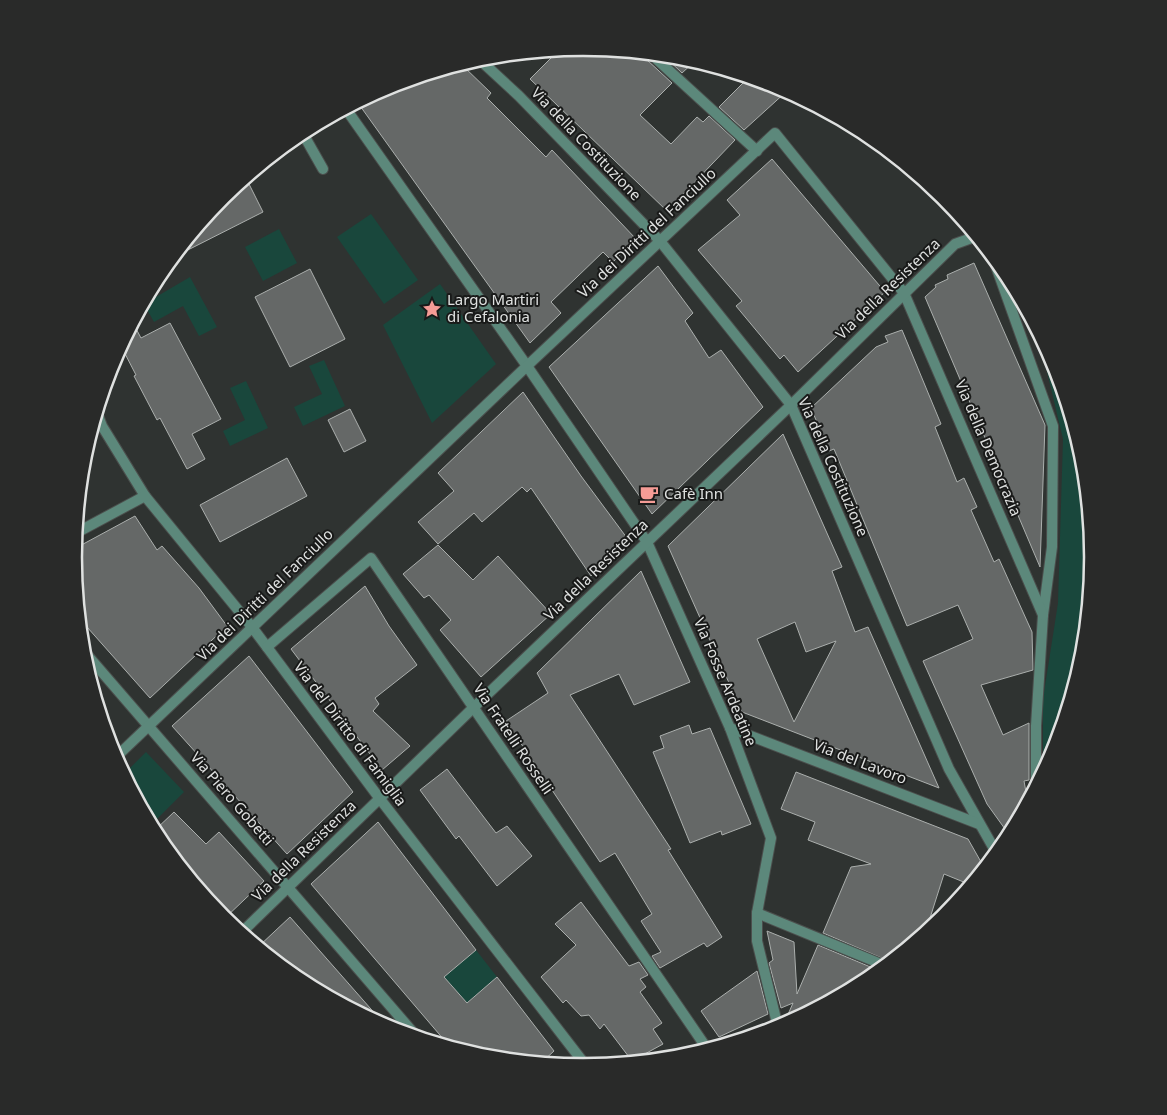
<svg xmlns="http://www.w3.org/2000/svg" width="1167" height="1115" font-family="'Noto Sans',sans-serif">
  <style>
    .green { fill: #19473c }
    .building { fill: #656867; stroke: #abafad; fill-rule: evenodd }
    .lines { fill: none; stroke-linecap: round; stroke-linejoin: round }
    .minor-casing { stroke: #4b4f4d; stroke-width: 12 }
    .minor { stroke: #5c887b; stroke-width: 10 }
    .labels { text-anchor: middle; stroke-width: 4; stroke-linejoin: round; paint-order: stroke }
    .street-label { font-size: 15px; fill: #dfe1e0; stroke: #191a19 }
    .poi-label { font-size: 15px; fill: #dfe1e0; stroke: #191a19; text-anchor: start }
    .rim { fill: none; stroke: #dfe1e0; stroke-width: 2.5 }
  </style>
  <rect width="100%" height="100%" fill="#2f3331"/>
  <g class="green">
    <polygon points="371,214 418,280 384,304 337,237"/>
    <polygon points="279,229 297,263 263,281 245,247"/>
    <polygon points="190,277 217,327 199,336 183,306 154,322 144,304"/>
    <polygon points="440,284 496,364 432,423 383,325"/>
    <polygon points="1037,330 1055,363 1084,458 1093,558 1084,657 1055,753 1043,775 1043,699 1058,603 1063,439"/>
    <polygon points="324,360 345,406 303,426 294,407 322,394 309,366"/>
    <polygon points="246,381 268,428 230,446 223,431 245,420 230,388"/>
    <polygon points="146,752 184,792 151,825 124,774"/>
    <polygon points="476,950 497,977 467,1003 444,977"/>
  </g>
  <g class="building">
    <polygon points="584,48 644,54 646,59 672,83 640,115 671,144 697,117 703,122 709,116 735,140 667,211 530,79 559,50"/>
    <polygon points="663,55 683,57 695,61 682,73"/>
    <polygon points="461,64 491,93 487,98 546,157 552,150 636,239 613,262 603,252 551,302 561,313 530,343 358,103 389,86"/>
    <polygon points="749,77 779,86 787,91 744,130 719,107"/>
    <polygon points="772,159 885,292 798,372 784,355 780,359 736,306 742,301 698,250 740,215 727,200"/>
    <polygon points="246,178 263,212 172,258 223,197"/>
    <polygon points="974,263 1045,425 1040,567 925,297 936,287 935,285 948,279 947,275"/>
    <polygon points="658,266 693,313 685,321 709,358 721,350 763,407 652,514 549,367"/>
    <polygon points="310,269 345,339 290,367 255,297"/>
    <polygon points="133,323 141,338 170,323 221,419 192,434 205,459 187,469 160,418 157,420 134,376 136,375 121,346"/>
    <polygon points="902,330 941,424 935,427 957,482 964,478 977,507 971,510 994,562 999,559 1032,632 1033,670 981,685 1003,735 1029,723 1029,780 1024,781 1028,803 1010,836 987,804 923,661 973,639 958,605 907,626 834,449 829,451 811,408 876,347 888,342 885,336"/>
    <polygon points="523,392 581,476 627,538 591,576 531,488 527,492 522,487 482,522 474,513 438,544 418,522 454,491 438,473"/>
    <polygon points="350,409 366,441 344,452 328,420"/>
    <path d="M783 434 842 567 832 571 855 632 868 627 939 788 742 712 668 546ZM795 622 806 652 836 641 794 722 757 639Z"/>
    <polygon points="287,458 307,496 220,542 200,505"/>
    <polygon points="135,516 157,550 162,546 199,588 227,626 150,698 79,618 74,557 74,549"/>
    <polygon points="438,545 473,580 498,556 551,614 481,677 440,630 451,620 429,595 424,598 403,574"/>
    <polygon points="641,571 690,682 634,705 619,674 570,695 671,849 668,850 722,937 707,947 704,943 660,968 652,956 661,952 641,921 652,914 615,853 600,862 506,721 548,693 537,673"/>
    <polygon points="365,586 389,626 417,665 375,698 379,704 373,711 410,746 382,770 291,649"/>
    <polygon points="249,656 353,792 287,854 172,726"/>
    <polygon points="689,725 692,734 710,728 751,824 722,835 721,831 690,843 653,752 664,748 660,736"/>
    <polygon points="447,769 496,833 507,826 532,856 497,886 459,836 456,839 420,790"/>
    <polygon points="796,772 968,839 985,869 971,885 944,874 930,918 939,922 891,962 823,933 851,867 871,864 808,840 815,822 781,809"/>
    <polygon points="174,812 206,844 219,832 264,881 224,919 159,841 154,831"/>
    <polygon points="378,822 476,950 444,977 467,1003 497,977 554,1051 541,1063 484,1058 451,1048 311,884"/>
    <polygon points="581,902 629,966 639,962 648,975 640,979 646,987 640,992 662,1023 653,1029 663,1044 632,1061 604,1024 600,1029 589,1015 581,1016 566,1000 563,1003 541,977 576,945 555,924"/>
    <polygon points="290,917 385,1025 384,1027 300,981 258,947"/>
    <polygon points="767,931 794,942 797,994 818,945 880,971 867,982 783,1026 793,1003 781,1008 769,963 773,960"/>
    <polygon points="757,971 768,1014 719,1037 701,1011"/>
  </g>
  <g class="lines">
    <g class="minor-casing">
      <g id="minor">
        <polyline points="651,54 757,151"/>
        <polyline points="479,59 519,96 660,241 791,405 949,769 997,854"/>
        <polyline points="346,109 527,366 647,542 730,728 771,838 757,913 757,941 776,1019 775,1030"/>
        <polyline points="302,132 323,169"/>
        <polyline points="992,255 1053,426 1052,547 1043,615 1036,726 1036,788"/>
        <polyline points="97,413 102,426 145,496 252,627 380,799 587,1067"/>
        <polyline points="76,533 145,496"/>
        <polyline points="267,647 371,558 708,1050"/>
        <polyline points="82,649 417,1037"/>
        <polyline points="730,728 979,824"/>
        <polyline points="115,758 527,366 775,133 904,293 1043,615"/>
        <polyline points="757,913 886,966"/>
        <polyline points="241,933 473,708 791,405 955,244 977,236"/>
      </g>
    </g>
    <use href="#minor" class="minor"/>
  </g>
  <defs>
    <g id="sight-bare" transform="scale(1.5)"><path d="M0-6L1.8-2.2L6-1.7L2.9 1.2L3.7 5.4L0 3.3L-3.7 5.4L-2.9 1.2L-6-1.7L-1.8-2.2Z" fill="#f59c96" stroke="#191a19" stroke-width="2.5" paint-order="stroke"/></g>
    <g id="cafe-bare" transform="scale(1.5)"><path d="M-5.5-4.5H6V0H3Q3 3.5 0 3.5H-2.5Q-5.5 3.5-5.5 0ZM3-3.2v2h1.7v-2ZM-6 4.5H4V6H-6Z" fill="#f59c96" stroke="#191a19" stroke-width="2.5" paint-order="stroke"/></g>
  </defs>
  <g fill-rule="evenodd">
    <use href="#sight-bare" x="432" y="309"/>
    <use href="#cafe-bare" x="649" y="494"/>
  </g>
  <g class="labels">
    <g class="street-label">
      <text transform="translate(586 144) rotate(46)" y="5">Via della Costituzione</text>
      <text transform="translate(647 233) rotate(-43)" y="5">Via dei Diritti del Fanciullo</text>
      <text transform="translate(888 289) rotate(-44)" y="5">Via della Resistenza</text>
      <text transform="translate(988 448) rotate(67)" y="5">Via della Democrazia</text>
      <text transform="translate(833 467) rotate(66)" y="5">Via della Costituzione</text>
      <text transform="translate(596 570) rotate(-44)" y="5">Via della Resistenza</text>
      <text transform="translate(265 595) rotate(-44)" y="5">Via dei Diritti del Fanciullo</text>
      <text transform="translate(725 682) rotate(67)" y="5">Via Fosse Ardeatine</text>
      <text transform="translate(350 734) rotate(53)" y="5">Via del Diritto di Famiglia</text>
      <text transform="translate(513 739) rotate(56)" y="5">Via Fratelli Rosselli</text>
      <text transform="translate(860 762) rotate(21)" y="5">Via del Lavoro</text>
      <text transform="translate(232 799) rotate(49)" y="5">Via Piero Gobetti</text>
      <text transform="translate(304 851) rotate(-44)" y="5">Via della Resistenza</text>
    </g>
    <g class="poi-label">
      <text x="447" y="305">Largo Martiri<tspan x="447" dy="17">di Cefalonia</tspan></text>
      <text x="664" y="499">Cafè Inn</text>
    </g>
  </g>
  <path d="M0 0H1167V1115H0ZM82 557a501 501 0 1 1 1002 0a501 501 0 1 1-1002 0Z" fill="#292a29" fill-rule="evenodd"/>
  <path class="rim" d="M82 557a501 501 0 1 1 1002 0a501 501 0 1 1-1002 0Z"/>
</svg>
